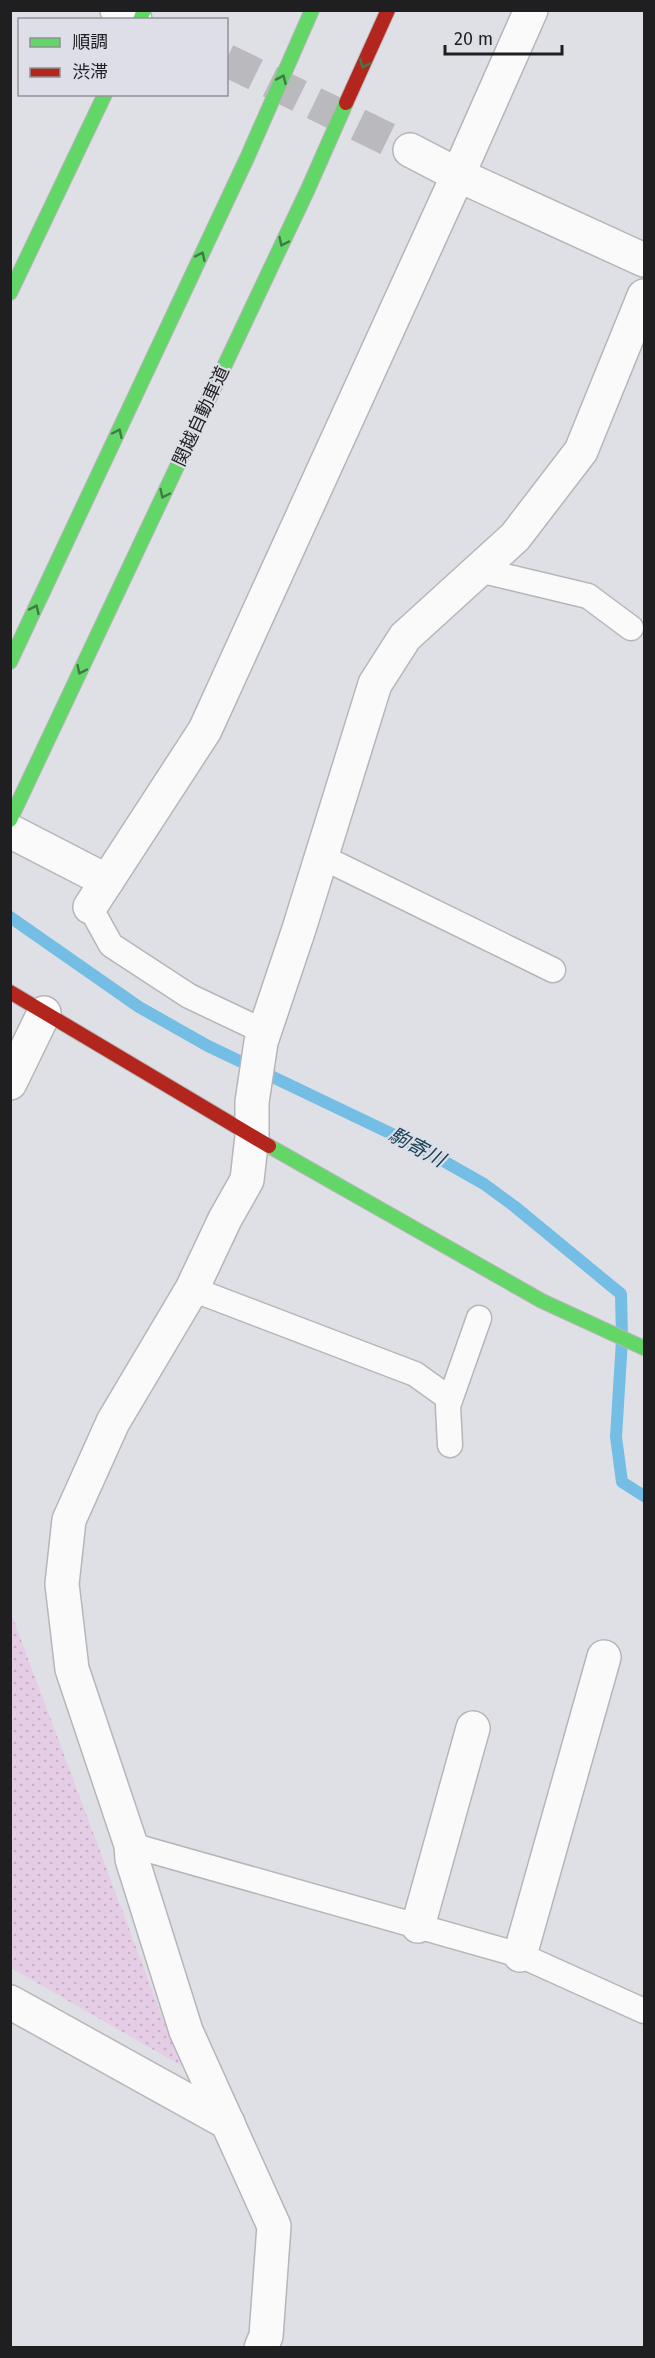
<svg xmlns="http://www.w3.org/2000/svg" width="655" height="2358" font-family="'Fira Sans','Noto Sans JP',sans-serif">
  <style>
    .green { fill: url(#green-dots) }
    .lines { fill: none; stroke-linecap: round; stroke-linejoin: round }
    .stream { stroke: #74bde4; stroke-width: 12 }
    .street-tunnel { stroke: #b9b9be; stroke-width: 33; stroke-dasharray: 33 16; stroke-linecap: butt }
    .lane-casing { stroke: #b6b6ba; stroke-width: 27 }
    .street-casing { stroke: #b6b6ba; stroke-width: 36 }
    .fast-casing { stroke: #b6b6ba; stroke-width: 16 }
    .jam-casing { stroke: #b6b6ba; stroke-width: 16 }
    .lane { stroke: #fafafb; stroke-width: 24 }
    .street { stroke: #fafafb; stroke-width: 33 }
    .fast { stroke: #63d668; stroke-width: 14 }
    .jam { stroke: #b3261e; stroke-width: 14 }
    .oneway { stroke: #417a45 }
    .labels { text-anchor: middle; stroke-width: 4.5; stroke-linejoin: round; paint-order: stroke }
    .street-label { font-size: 18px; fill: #1f1f22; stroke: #dddee7 }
    .water-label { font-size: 20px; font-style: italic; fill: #143f56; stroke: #dddee7 }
  </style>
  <defs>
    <pattern id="green-dots" width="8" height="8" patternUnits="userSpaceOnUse" patternTransform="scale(1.5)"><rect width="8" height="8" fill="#e6cde6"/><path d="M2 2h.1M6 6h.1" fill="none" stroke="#c5b0c5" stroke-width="1.8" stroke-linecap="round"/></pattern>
  </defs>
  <rect width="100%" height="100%" fill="#dfe0e5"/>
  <polygon class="green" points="10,1613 11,1613 180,2065 11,1968"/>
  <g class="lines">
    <polyline class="stream" points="10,917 139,1007 208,1046 417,1146 484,1184 514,1206 621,1294 622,1340 616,1437 622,1482 644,1496"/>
    <polyline class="street-tunnel" points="226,60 410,150"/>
    <g class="lane-casing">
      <g id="lane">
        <polyline points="479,570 588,596 631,628"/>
        <polyline points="322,857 553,970"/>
        <polyline points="90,907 111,945 189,996 265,1032"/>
        <polyline points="192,1289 415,1374 450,1399"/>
        <polyline points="450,1445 448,1406 479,1318"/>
        <polyline points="131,1845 520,1955 644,2011"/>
      </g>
    </g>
    <g class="street-casing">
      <g id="street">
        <polyline points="117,10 135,20"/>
        <polyline points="410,150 458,175 644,260"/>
        <polyline points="10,831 107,881"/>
        <polyline points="90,907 205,730 458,175 531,10"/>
        <polyline points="10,1083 44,1013"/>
        <polyline points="418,1926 473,1728"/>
        <polyline points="520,1955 604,1657"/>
        <polyline points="10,2002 228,2123"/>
        <polyline points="261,2348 266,2336 274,2226 186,2031 132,1859 131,1845 72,1669 62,1584 69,1520 113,1422 192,1289 225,1219 247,1180 252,1136 252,1102 261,1042 299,929 375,684 405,637 515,537 581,451 644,296"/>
      </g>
    </g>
    <g class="fast-casing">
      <g id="fast">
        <polyline points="140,20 144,10"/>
        <polyline points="10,293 105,94"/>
        <polyline points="10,662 247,158 312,10"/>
        <polyline points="10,820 308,189 346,103"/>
        <polyline points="269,1146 542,1301 644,1348"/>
      </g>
    </g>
    <g class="jam-casing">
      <g id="jam">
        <polyline points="346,103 388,10"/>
        <polyline points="10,992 269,1146"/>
      </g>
    </g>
    <use href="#lane" class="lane"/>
    <use href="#street" class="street"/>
    <use href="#fast" class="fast"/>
    <use href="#jam" class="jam"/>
  </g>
  <defs><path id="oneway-chevron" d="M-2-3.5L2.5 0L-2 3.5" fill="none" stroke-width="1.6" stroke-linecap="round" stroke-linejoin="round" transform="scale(1.5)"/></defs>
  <g class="oneway">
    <use href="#oneway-chevron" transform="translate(364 64) rotate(114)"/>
    <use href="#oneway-chevron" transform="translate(282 79) rotate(-66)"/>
    <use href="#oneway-chevron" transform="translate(283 242) rotate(115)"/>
    <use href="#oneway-chevron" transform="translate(201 256) rotate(-65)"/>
    <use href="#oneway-chevron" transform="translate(118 433) rotate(-65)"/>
    <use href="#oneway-chevron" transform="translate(164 494) rotate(115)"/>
    <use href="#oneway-chevron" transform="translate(35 609) rotate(-65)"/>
    <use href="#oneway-chevron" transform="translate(81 670) rotate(115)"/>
  </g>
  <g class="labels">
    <g class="street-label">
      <text transform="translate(201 416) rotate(-65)" y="6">関越自動車道</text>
    </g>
    <g class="water-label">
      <text transform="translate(417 1147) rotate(28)" y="7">駒寄川</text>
    </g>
  </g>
  <rect width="655" height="2358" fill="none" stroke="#1f1f22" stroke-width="24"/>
  <rect x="18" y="18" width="210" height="78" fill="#dddee7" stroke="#919298" stroke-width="1.5"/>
  <rect x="30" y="38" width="30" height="9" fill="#63d668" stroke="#919298" stroke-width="1.5"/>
  <text x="72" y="48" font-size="18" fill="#1f1f22">順調</text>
  <rect x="30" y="68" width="30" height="9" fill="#b3261e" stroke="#919298" stroke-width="1.5"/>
  <text x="72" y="78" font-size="18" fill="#1f1f22">渋滞</text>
  <path d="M445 45v9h117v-9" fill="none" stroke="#1f1f22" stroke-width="3"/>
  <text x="454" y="45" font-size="18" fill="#1f1f22" stroke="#dddee7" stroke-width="4.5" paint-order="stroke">20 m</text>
</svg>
